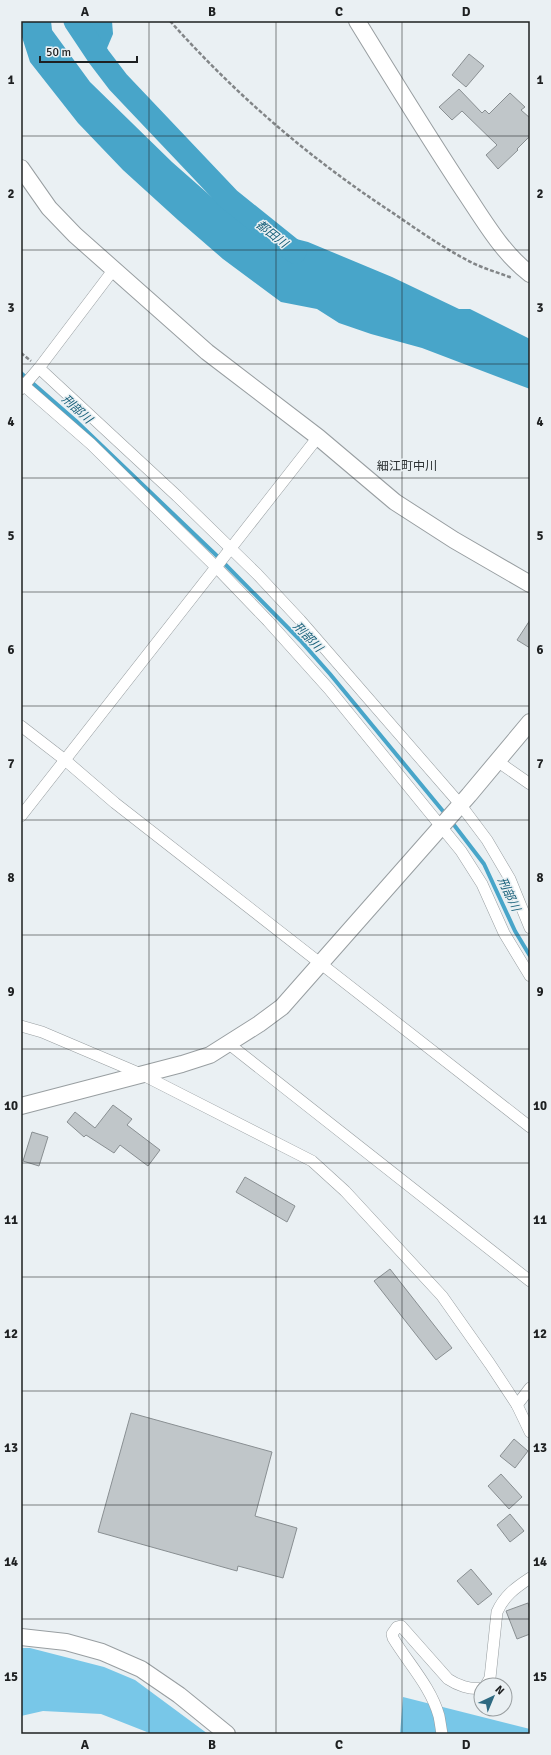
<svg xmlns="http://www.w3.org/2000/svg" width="551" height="1755" font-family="Signika,'Noto Sans JP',sans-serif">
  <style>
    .green { fill: #78c7e8 }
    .water { fill: #48a5c9 }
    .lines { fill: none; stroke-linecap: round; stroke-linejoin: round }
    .stream { stroke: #48a5c9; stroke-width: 4 }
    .river { stroke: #48a5c9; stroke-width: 23 }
    .building { fill: #c0c6c9; stroke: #898f92 }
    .street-casing { stroke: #989ea1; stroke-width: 12 }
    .secondary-casing { stroke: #989ea1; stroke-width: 18 }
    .path { stroke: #828587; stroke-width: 2.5; stroke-dasharray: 4 2; stroke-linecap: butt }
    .street { stroke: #fff; stroke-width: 11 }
    .secondary { stroke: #fff; stroke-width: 16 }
    .grid { fill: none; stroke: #1e2021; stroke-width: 1; stroke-opacity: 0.55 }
    .labels { text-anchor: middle; stroke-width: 3; stroke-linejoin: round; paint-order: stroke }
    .water-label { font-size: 12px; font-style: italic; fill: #155e78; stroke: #eaf0f3 }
    .neighbourhood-label { font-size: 12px; fill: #2c3133; stroke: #eaf0f3 }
    .neatline { fill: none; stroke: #1e2021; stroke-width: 1.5 }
    .grid-label { font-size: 13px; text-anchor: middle; font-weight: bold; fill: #1e2021 }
  </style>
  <rect width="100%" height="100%" fill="#eaf0f3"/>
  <g class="green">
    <polygon points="21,1648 30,1648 104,1667 135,1680 208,1734 152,1734 101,1714 43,1711 21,1716"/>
    <polygon points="403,1697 530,1729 530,1734 400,1734"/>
  </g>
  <g class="water">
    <polygon points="21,21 51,21 52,30 90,82 172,162 231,214 253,228 308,242 392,277 459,309 470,309 530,339 530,389 422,348 371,334 339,323 317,309 281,302 223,259 178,220 123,170 78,123 30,62 21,34"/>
    <polygon points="86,21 112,21 113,34 105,53 88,27"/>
  </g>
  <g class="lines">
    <g class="stream">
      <polyline points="21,373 76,421 215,554 300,640 330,674 447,816"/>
      <polyline points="451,821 484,864 515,931 530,956"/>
    </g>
    <polyline class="river" points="75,21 99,57 118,82 229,199 295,252"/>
  </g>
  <g class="building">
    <polygon points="469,54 484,66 466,87 452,75"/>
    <polygon points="459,89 482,113 485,110 489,114 510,93 525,107 521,110 530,118 530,136 517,149 518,150 498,169 486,155 497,145 462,111 452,120 439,107"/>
    <polygon points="530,620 530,648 517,640"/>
    <polygon points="113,1105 132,1119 127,1125 160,1150 148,1166 120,1145 114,1153 86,1135 84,1137 67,1122 75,1112 95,1128"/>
    <polygon points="32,1132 48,1137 39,1166 23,1161"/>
    <polygon points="245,1177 295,1206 287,1222 236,1192"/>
    <polygon points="390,1269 452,1348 436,1360 374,1281"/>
    <polygon points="131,1413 272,1452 255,1516 297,1528 283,1578 238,1566 237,1571 98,1532"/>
    <polygon points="514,1439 528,1451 515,1468 500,1456"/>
    <polygon points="501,1474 522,1497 509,1509 488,1486"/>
    <polygon points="510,1514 524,1531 510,1542 497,1525"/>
    <polygon points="471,1569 492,1594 478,1605 457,1581"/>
    <polygon points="528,1603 530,1610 530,1634 517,1639 506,1611"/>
  </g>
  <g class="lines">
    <g class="street-casing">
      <g id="street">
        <polyline points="39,368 177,496 257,574 300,620 460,804 487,840 510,879 530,928"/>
        <polyline points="21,383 91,444 217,568 268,621 329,689 461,851 482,884 504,933 530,976"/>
        <polyline points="21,389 39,368 114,269"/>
        <polyline points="21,726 65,760 115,803 530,1127"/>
        <polyline points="497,761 530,784"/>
        <polyline points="21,816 318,437"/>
        <polyline points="21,1026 42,1032 141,1074 312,1161 345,1191 442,1296 490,1364 517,1405 530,1432"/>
        <polyline points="229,1044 530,1281"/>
        <polyline points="517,1405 530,1388"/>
        <path d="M486 1685 490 1678 497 1612C504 1596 515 1588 530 1578"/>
        <path d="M442 1734C441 1728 440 1721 439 1716 431 1687 408 1663 393 1638L392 1634 397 1627 401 1626 448 1679C457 1685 470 1690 481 1688"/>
      </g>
    </g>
    <g class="secondary-casing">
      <g id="secondary">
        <path d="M357 21C392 78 427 135 464 191 483 219 502 253 530 274"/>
        <polyline points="21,168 49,208 75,235 207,352 318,437 395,502 454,540 530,584"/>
        <polyline points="21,1106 182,1064 210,1055 259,1024 282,1007 469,795 530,722"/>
        <polyline points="21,1637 66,1642 102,1652 141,1669 179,1695 227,1734"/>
      </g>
    </g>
    <g class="path">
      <path d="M170 21C235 94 308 157 390 211 415 228 440 246 467 260 481 268 497 272 512 278"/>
      <polyline points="21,353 31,361"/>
    </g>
    <use href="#street" class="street"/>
    <use href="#secondary" class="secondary"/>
  </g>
  <path class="grid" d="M149 21V1734M276 21V1734M402 21V1734M21 136H530M21 250H530M21 364H530M21 478H530M21 592H530M21 706H530M21 820H530M21 935H530M21 1049H530M21 1163H530M21 1277H530M21 1391H530M21 1505H530M21 1619H530"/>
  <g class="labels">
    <g class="water-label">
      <text transform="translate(272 234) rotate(38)" y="4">都田川</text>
      <text transform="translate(77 409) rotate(42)" y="4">刑部川</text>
      <text transform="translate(308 637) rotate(46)" y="4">刑部川</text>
      <text transform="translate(509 894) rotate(65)" y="4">刑部川</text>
    </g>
    <g class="neighbourhood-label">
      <text x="407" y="470">細江町中川</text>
    </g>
  </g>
  <rect width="551" height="1755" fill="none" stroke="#eaf0f3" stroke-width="44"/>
  <g transform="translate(493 1697) rotate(44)"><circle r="19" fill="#eaf0f3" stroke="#989d9f"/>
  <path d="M0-3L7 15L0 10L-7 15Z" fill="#2e6a82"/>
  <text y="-6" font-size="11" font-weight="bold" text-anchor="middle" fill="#1e2021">N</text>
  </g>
  <path d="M40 56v6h97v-6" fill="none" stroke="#1e2021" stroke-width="2"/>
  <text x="46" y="56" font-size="12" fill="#1e2021" stroke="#eaf0f3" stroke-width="3" paint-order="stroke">50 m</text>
  <rect x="22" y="22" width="507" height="1711" class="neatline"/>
  <g class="grid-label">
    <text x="85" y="16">A</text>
    <text x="212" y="16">B</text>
    <text x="339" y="16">C</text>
    <text x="466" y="16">D</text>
    <text x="11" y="84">1</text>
    <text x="540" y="84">1</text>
    <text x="11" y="198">2</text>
    <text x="540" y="198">2</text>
    <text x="11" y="312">3</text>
    <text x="540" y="312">3</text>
    <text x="11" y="426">4</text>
    <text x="540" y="426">4</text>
    <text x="11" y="540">5</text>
    <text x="540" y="540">5</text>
    <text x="11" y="654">6</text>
    <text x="540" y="654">6</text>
    <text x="11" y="768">7</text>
    <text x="540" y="768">7</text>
    <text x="11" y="882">8</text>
    <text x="540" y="882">8</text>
    <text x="11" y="996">9</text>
    <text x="540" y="996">9</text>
    <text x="11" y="1110">10</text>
    <text x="540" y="1110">10</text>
    <text x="11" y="1224">11</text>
    <text x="540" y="1224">11</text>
    <text x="11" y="1338">12</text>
    <text x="540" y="1338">12</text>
    <text x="11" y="1452">13</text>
    <text x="540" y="1452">13</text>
    <text x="11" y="1566">14</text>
    <text x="540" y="1566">14</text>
    <text x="11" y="1681">15</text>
    <text x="540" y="1681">15</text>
    <text x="85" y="1749">A</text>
    <text x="212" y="1749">B</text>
    <text x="339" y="1749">C</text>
    <text x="466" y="1749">D</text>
  </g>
</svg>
